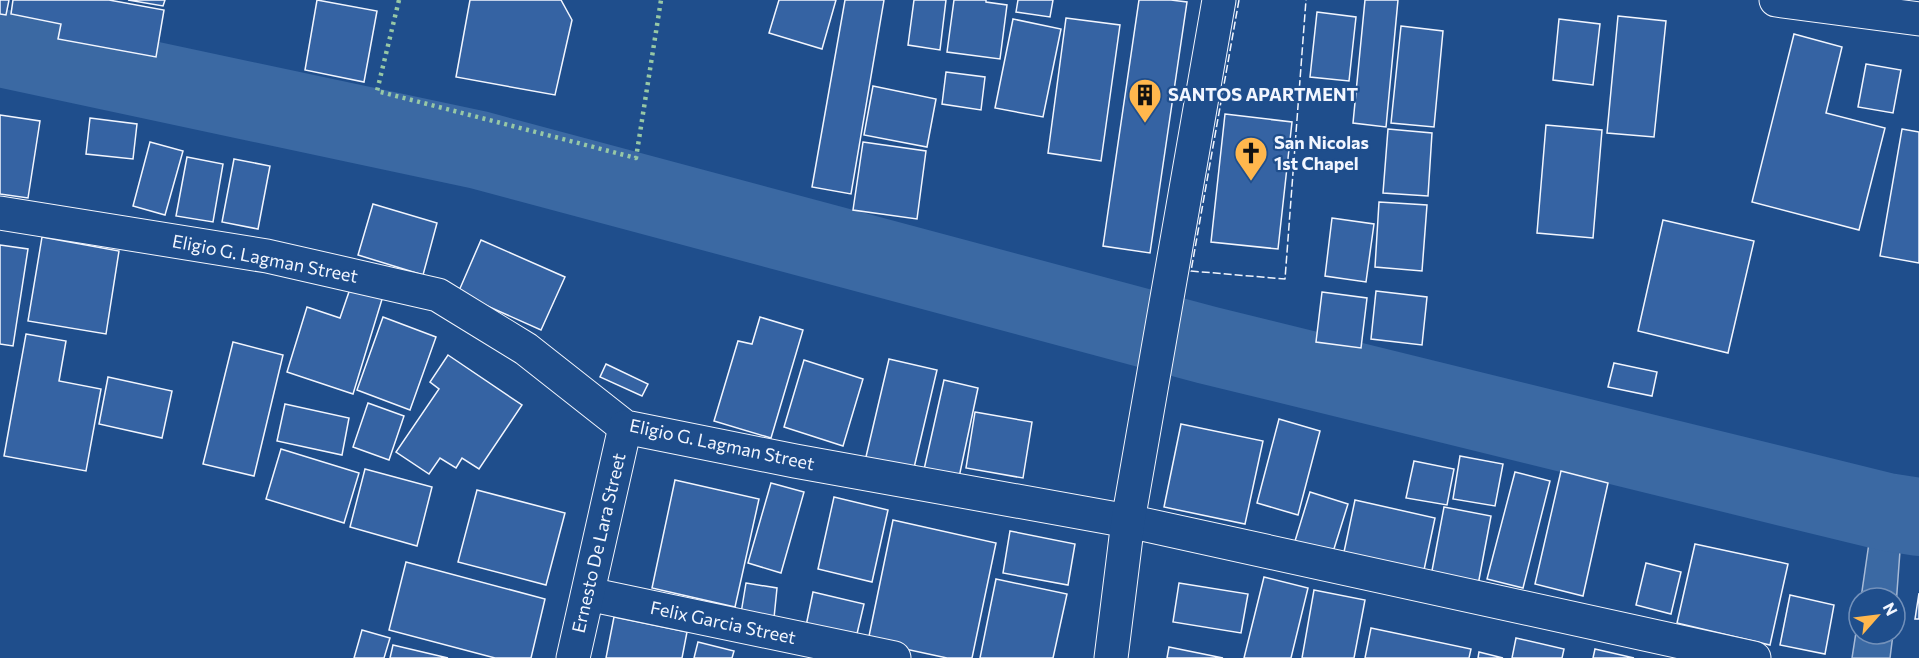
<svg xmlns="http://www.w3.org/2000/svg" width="1919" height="658" font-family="Commissioner,sans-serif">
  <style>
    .water { fill: #3b69a3; stroke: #a8bbd7; stroke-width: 1.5 }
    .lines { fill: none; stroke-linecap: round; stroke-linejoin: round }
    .river { stroke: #3b69a3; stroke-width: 78 }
    .building { fill: #3563a3; stroke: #f2f6ff; stroke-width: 1.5 }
    .minor-casing { stroke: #f2f6ff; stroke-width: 35 }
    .major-casing { stroke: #f2f6ff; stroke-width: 35 }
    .minor { stroke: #1f4e8c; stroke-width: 33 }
    .major { stroke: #1f4e8c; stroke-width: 33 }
    .hedge { stroke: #97c8a6; stroke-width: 4.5; stroke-dasharray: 3 4.5; stroke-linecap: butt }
    .fence { stroke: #f2f6ff; stroke-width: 1.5; stroke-dasharray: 8 3; stroke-linecap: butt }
    .labels { text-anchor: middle; stroke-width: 4.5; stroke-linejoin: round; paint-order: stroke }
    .poi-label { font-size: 18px; font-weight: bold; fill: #f2f6ff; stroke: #1f4e8c; text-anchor: start }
    .street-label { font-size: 18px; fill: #f2f6ff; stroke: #1f4e8c }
  </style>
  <rect width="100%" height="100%" fill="#1f4e8c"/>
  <g class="water">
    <polygon points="1885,526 1900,551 1895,619 1895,598 1861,598 1869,543"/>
    <polygon points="1859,613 1859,634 1893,634 1890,658 1852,658"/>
  </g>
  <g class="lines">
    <polyline class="river" points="0,48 479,150 1207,345 1887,512 1919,517"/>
  </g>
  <g class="building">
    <polygon points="0,0 9,0 6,15 0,14"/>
    <polygon points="13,0 109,0 164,10 156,57 58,39 61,24 11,14"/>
    <polygon points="128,0 165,0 163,6"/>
    <polygon points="317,0 377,11 364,82 305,70"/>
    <polygon points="470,0 561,0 572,20 555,95 456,77"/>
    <polygon points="779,0 836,0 822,49 769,33"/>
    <polygon points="845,0 884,0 851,194 812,187"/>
    <polygon points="914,0 946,0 940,50 908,45"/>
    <polygon points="954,0 986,0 986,2 1007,5 1000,59 947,52"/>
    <polygon points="1018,0 1053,0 1050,17 1016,12"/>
    <polygon points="1139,0 1171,0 1187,2 1150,253 1103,246"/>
    <polygon points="1365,0 1398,0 1386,127 1353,123"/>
    <polygon points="1317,12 1356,17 1349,81 1310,77"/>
    <polygon points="1618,16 1666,21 1654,137 1607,133"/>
    <polygon points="1066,18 1120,25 1101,161 1048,153"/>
    <polygon points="1013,19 1061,29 1043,117 995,108"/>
    <polygon points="1559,19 1600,24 1593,85 1553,80"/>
    <polygon points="1401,26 1443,31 1434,127 1391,123"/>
    <polygon points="1794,34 1842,47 1826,113 1885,128 1859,230 1752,202"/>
    <polygon points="1866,64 1901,70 1893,113 1858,107"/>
    <polygon points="946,72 985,77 981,110 942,104"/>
    <polygon points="873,86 936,99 927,147 864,135"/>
    <polygon points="1225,114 1292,122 1278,249 1211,242"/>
    <polygon points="0,115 40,121 28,198 0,194"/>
    <polygon points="90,118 137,124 133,159 86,154"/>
    <polygon points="1546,125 1602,130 1593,238 1537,233"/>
    <polygon points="1388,129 1432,133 1428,196 1383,193"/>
    <polygon points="1902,129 1919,132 1919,263 1880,256"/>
    <polygon points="150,142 183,151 165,215 133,206"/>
    <polygon points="863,142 926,151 917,219 853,210"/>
    <polygon points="187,157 223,164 213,222 176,216"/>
    <polygon points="234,159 270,166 258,229 222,222"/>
    <polygon points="1379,202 1427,205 1422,271 1375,267"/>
    <polygon points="373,204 437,223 423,275 358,255"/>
    <polygon points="1332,218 1374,224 1366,282 1325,276"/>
    <polygon points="1663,220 1754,241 1728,353 1638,331"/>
    <polygon points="42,237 119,251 106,334 28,321"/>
    <polygon points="481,240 565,277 541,330 458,293"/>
    <polygon points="0,245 28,249 13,346 0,344"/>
    <polygon points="351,286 383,296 353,394 287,372 307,307 340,318"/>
    <polygon points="1376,291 1427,297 1422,345 1371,339"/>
    <polygon points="1322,292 1367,298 1361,348 1316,342"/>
    <polygon points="383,317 436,337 410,410 357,390"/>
    <polygon points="760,317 803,330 771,438 714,421 738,341 752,344"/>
    <polygon points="26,334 66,341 59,381 101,389 86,471 4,456"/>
    <polygon points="233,342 283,355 254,476 203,464"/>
    <polygon points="448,355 522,405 479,469 462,458 456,468 440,458 429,474 396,452 439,389 430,382"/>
    <polygon points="889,359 937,370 913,472 865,461"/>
    <polygon points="804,360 863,379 843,446 784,427"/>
    <polygon points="1614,363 1657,372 1652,396 1608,387"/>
    <polygon points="606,364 648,384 642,396 600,377"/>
    <polygon points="108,377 172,391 162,438 99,424"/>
    <polygon points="944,380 978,388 958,482 923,474"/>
    <polygon points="368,403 404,416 389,460 353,447"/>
    <polygon points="285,404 349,418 342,455 277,441"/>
    <polygon points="975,412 1032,422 1023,478 966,468"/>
    <polygon points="1279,419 1320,431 1298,515 1257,503"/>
    <polygon points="1181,424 1263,441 1245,524 1164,507"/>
    <polygon points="281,449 359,473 344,523 266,499"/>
    <polygon points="1460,456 1503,464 1495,506 1453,499"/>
    <polygon points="1414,461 1454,469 1447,505 1406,498"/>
    <polygon points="365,469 432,487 417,546 350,527"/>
    <polygon points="1561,471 1608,483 1583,596 1535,584"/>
    <polygon points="1515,472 1550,481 1523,588 1487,579"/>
    <polygon points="675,480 759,499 735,607 652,588"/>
    <polygon points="771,483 804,492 781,573 748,563"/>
    <polygon points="477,490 565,513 546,585 458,562"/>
    <polygon points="1310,492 1348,504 1333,552 1295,541"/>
    <polygon points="834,497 888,510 872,582 818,569"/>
    <polygon points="1355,500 1435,518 1424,570 1344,552"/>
    <polygon points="1444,507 1491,516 1478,585 1431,576"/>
    <polygon points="893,520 996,543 972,658 947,658 868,641"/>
    <polygon points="1010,531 1075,544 1068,585 1003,573"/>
    <polygon points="1695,544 1788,564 1770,645 1677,623"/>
    <polygon points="406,562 545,599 531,658 495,658 389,630"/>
    <polygon points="1646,563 1681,572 1671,614 1636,605"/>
    <polygon points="1264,577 1308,588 1291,658 1244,658"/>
    <polygon points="996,579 1067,594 1053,658 980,658"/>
    <polygon points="746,583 777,588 774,618 741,613"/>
    <polygon points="1179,583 1248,594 1241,633 1173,622"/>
    <polygon points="1314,590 1365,600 1354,658 1302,658"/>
    <polygon points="813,592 864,604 856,638 806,626"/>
    <polygon points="1919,593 1919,619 1915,619"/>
    <polygon points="1790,595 1834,605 1825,654 1780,645"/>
    <polygon points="614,617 687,632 682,658 606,658"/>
    <polygon points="1371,628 1471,649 1469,658 1365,658"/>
    <polygon points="362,630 390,638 384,658 354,658"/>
    <polygon points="1516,638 1564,649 1562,658 1512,658"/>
    <polygon points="698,642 734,651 732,658 694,658"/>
    <polygon points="393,645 448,658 390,658"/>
    <polygon points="1169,647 1223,658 1167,658"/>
    <polygon points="1595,649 1634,658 1593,658"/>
    <polygon points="1479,652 1503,658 1478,658"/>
  </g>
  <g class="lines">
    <g class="minor-casing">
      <g id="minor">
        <polyline points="0,213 267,256 438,295 526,349 625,427 795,461 1128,521 1754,658"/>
        <polyline points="588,594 894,658"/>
        <polyline points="573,658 625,427"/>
        <polyline points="1111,658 1128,521 1219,0"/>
      </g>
    </g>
    <g class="major-casing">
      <polyline id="major" points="1776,0 1919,19"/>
    </g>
    <use href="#minor" class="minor"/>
    <use href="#major" class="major"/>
    <polyline class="hedge" points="399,0 377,91 636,158 661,0"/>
    <polyline class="fence" points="1239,0 1191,271 1285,279 1306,0"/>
  </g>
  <defs>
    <g id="building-pin" transform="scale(1.725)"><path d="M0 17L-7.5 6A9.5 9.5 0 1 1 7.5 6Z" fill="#ffb74d" stroke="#1f4e8c"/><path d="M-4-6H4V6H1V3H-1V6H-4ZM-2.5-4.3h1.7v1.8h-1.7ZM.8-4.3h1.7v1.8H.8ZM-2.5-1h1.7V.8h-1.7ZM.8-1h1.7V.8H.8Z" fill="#111"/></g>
    <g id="church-pin" transform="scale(1.725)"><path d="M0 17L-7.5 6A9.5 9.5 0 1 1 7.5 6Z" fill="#ffb74d" stroke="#1f4e8c"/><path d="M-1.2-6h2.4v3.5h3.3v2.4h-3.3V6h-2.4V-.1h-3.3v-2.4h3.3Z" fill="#111"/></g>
  </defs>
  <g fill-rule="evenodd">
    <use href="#building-pin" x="1145" y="95"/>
    <use href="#church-pin" x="1251" y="153"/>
  </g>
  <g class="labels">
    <g class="poi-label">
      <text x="1168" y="101">SANTOS APARTMENT</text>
      <text x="1274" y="149">San Nicolas<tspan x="1274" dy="21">1st Chapel</tspan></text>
    </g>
    <g class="street-label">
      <text transform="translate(265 259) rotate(11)" y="6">Eligio G. Lagman Street</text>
      <text transform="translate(722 445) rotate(12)" y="6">Eligio G. Lagman Street</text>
      <text transform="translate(599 543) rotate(-77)" y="6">Ernesto De Lara Street</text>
      <text transform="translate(723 623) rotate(12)" y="6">Felix Garcia Street</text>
    </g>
  </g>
  <g transform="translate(1877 616) rotate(62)"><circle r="28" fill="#1f4e8c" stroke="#7391ba" stroke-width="1.5"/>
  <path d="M0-4.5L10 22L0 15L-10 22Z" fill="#ffb74d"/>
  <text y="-9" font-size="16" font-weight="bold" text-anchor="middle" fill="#f2f6ff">N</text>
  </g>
</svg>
